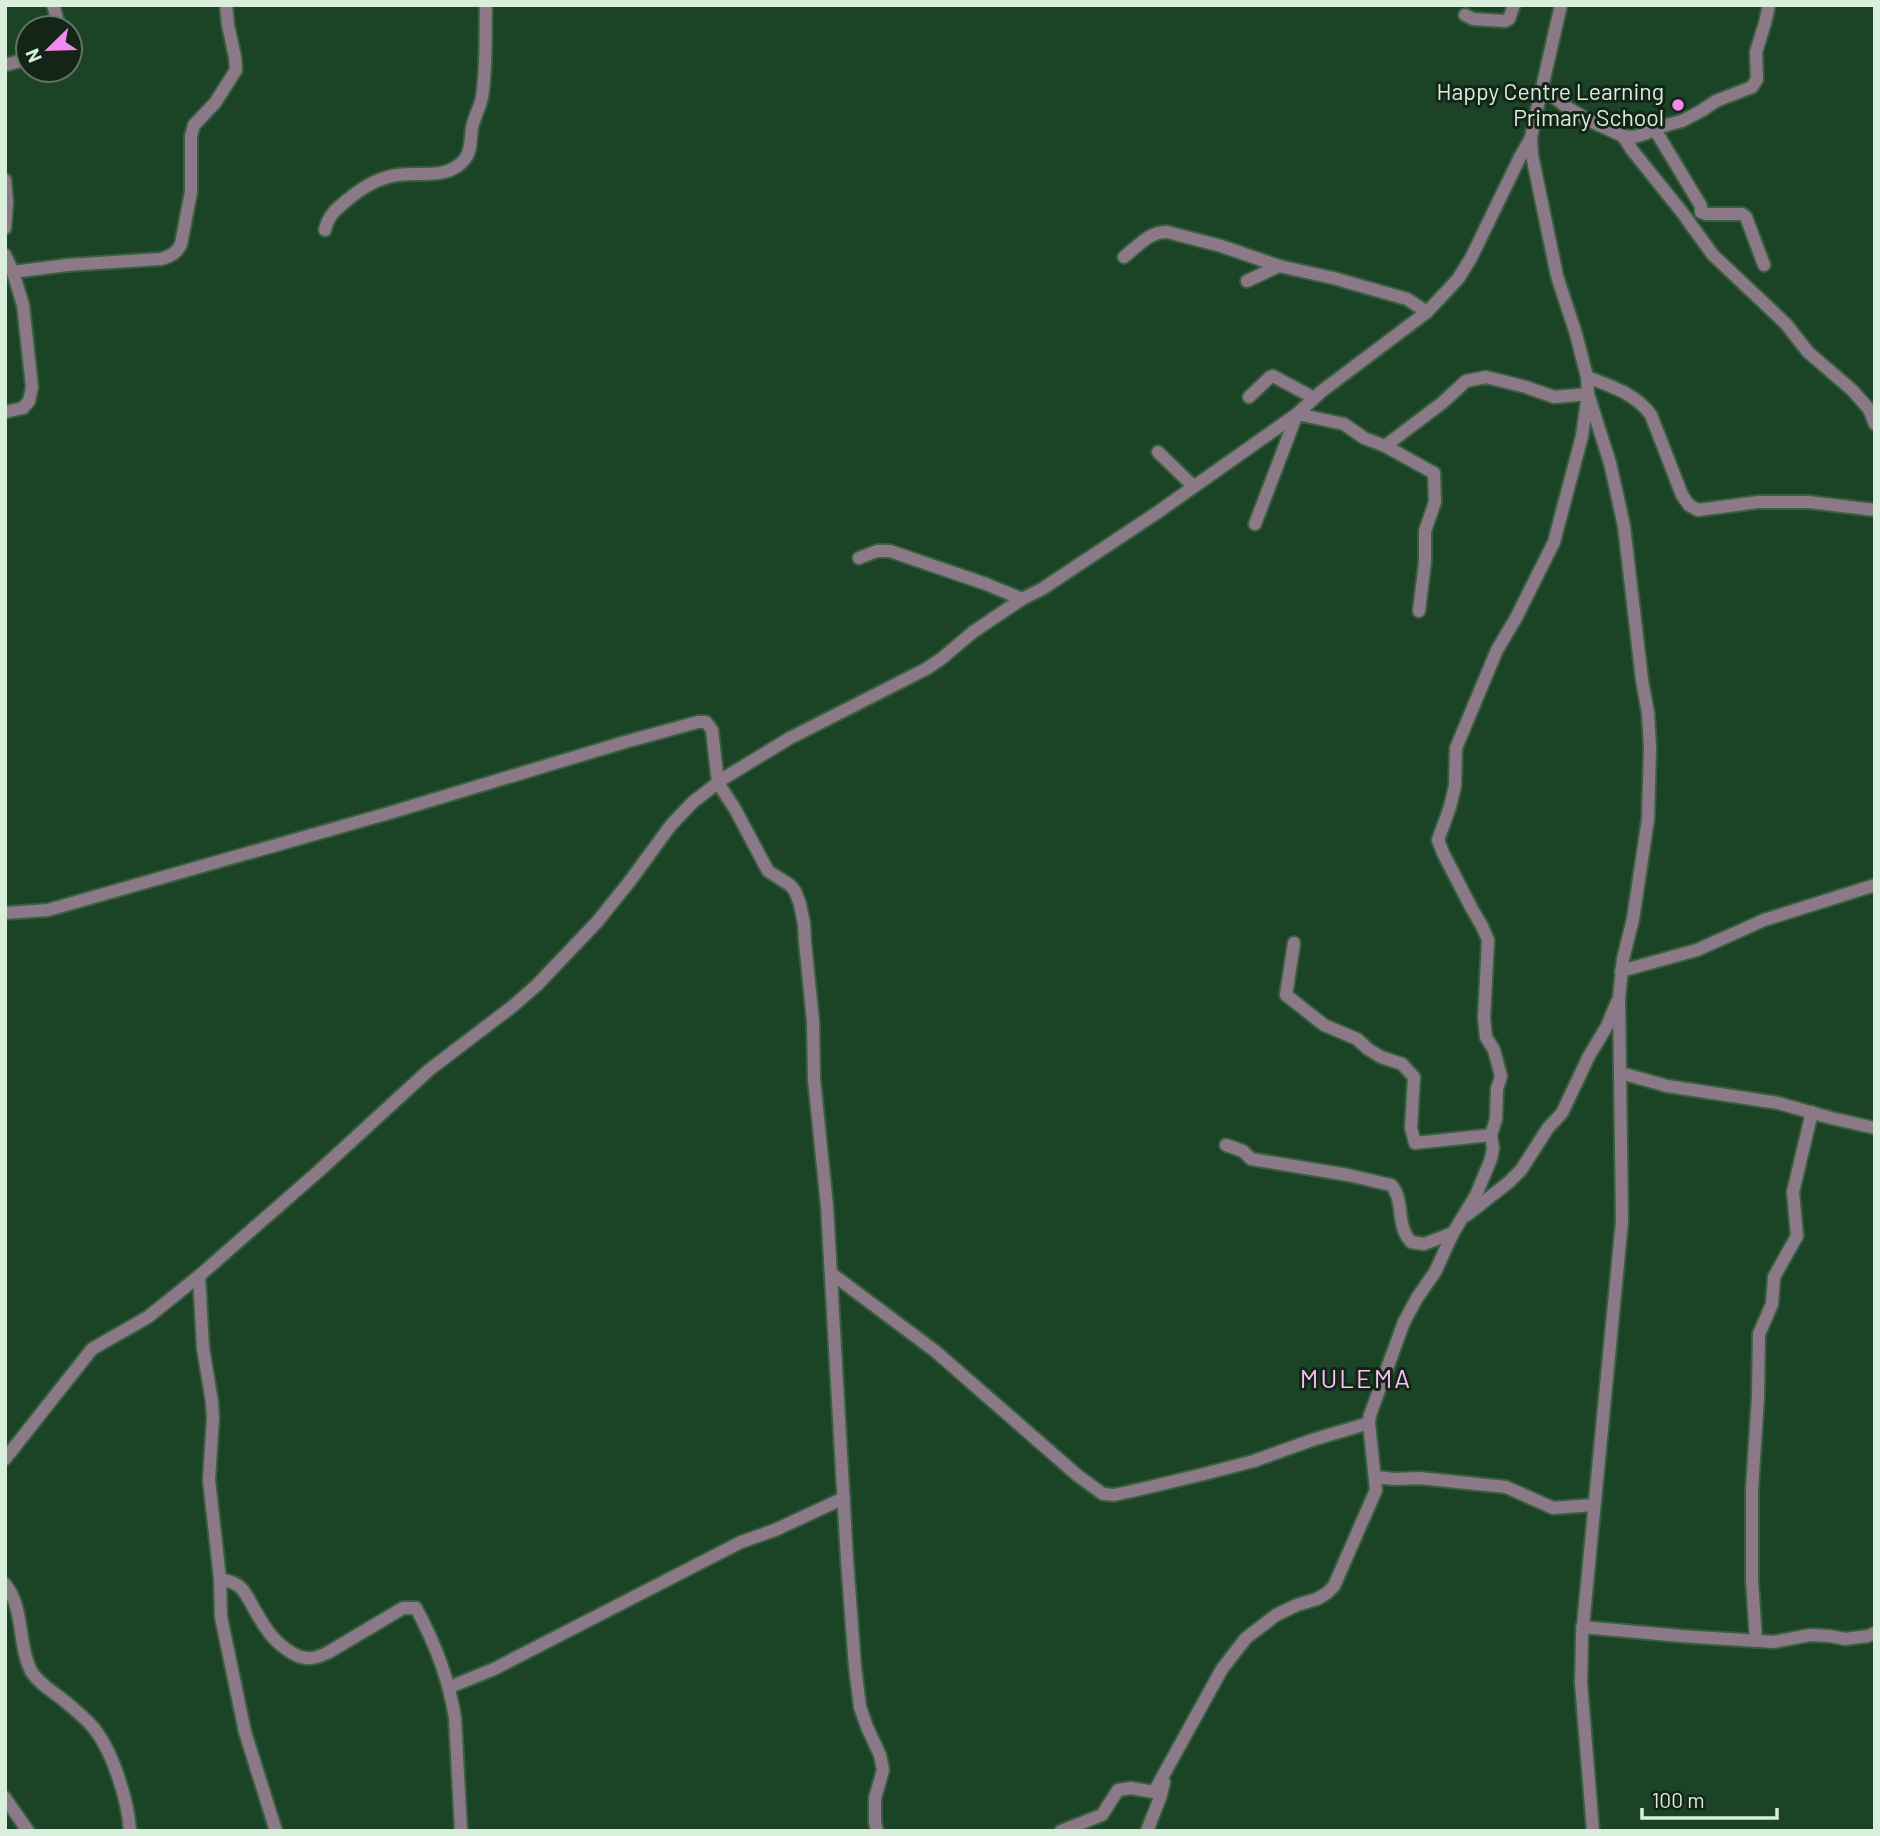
<svg xmlns="http://www.w3.org/2000/svg" width="1880" height="1836" font-family="Barlow,sans-serif">
  <style>
    .lines { fill: none; stroke-linecap: round; stroke-linejoin: round }
    .minor-casing { stroke: #395f42; stroke-width: 16 }
    .minor { stroke: #8b7988; stroke-width: 12 }
    .poi-dot { fill: #f689ee; stroke: #142518; stroke-width: 2.5 }
    .labels { text-anchor: middle; stroke-width: 6; stroke-linejoin: round; paint-order: stroke }
    .poi-label { font-size: 23px; fill: #d9efdc; stroke: #142518; text-anchor: end }
    .quarter-label { font-size: 26px; letter-spacing: 2px; fill: #fcbff6; stroke: #142518 }
  </style>
  <rect width="100%" height="100%" fill="#1b4325"/>
  <g class="lines">
    <g class="minor-casing">
      <g id="minor">
        <polyline points="53,5 60,28"/>
        <polyline points="1561,5 1533,127 1531,138 1532,155 1557,276 1576,334 1587,377 1588,394 1610,463 1624,526 1642,680 1648,713 1650,748 1648,819 1633,919 1623,959 1619,998 1622,1221 1582,1636 1581,1683 1593,1831"/>
        <polyline points="1465,15 1473,19 1505,21 1509,19 1514,5"/>
        <polyline points="5,65 28,59"/>
        <polyline points="1542,88 1568,108 1588,120 1623,136 1634,137 1647,133 1652,129 1682,121 1701,111 1716,101 1752,87 1757,79 1756,52 1765,23 1769,5"/>
        <polyline points="1652,129 1654,132 1657,133 1701,206 1701,212 1706,214 1742,214 1746,217 1764,265"/>
        <polyline points="1623,136 1632,150 1681,211 1713,255 1786,324 1808,352 1852,390 1869,409 1875,424"/>
        <polyline points="5,180 7,202 5,228"/>
        <path d="M325 230C328 216 335 210 346 201 359 190 372 181 388 177 413 169 446 183 465 159 472 150 470 139 472 128 474 117 480 108 482 97 487 67 485 35 486 5"/>
        <polyline points="5,255 13,272 23,305 32,387 29,401 23,408 5,412"/>
        <path d="M1124 257C1137 247 1150 231 1167 232L1221 246 1279 266 1333 278 1407 299 1427 312"/>
        <path d="M13 272 67 265 161 259C171 256 177 253 181 244L191 192V136L194 125 215 103 236 70 235 57 228 25 226 5"/>
        <polyline points="1247,281 1279,266"/>
        <path d="M1587 377C1611 386 1636 394 1651 415L1682 495 1689 505 1698 510 1759 502H1808L1875 510"/>
        <polyline points="1249,397 1270,377 1273,376 1314,398"/>
        <polyline points="1385,446 1434,473 1435,502 1425,531 1425,562 1419,611"/>
        <polyline points="1158,452 1193,486"/>
        <polyline points="859,558 877,551 890,551 986,584 1022,599"/>
        <polyline points="5,913 48,910 389,813 625,742 698,722 706,722 712,730 718,783 735,809 768,871 790,885 795,891 800,904 804,924 805,942 813,1021 814,1079 827,1206 847,1560 855,1667 860,1707 867,1727 880,1755 883,1770 875,1798 875,1822 877,1831"/>
        <polyline points="1294,943 1286,995 1324,1025 1357,1039 1368,1049 1381,1057 1402,1064 1414,1077 1411,1128 1415,1143 1491,1135"/>
        <polyline points="1621,971 1697,950 1764,920 1875,885"/>
        <polyline points="1621,1073 1667,1086 1778,1103 1831,1118 1875,1128"/>
        <path d="M1226 1145 1243 1151 1251 1159 1348 1175 1391 1185C1405 1199 1395 1225 1411 1242L1424 1244 1453 1233"/>
        <polyline points="1467,1215 1509,1182 1521,1170 1548,1128 1562,1113 1589,1056 1607,1026 1617,1002"/>
        <polyline points="832,1274 935,1351 1077,1475 1103,1494 1114,1495 1137,1490 1200,1475 1254,1461 1312,1440 1369,1423"/>
        <polyline points="199,1276 203,1348 212,1402 213,1418 209,1480 220,1579 221,1617 245,1732 276,1831"/>
        <polyline points="5,1459 92,1349 148,1317 199,1276 320,1170 429,1070 513,1006 537,985 597,922 630,881 671,825 693,802 724,778 790,738 926,669 941,659 973,632 1022,599 1042,589 1158,512 1297,414 1322,391 1427,312 1458,279 1471,258 1520,157 1531,138"/>
        <polyline points="1376,1477 1395,1479 1419,1478 1506,1487 1553,1508 1593,1505"/>
        <path d="M220 1579C228 1581 235 1582 241 1588 247 1594 251 1604 256 1612 266 1630 274 1642 292 1653 306 1661 315 1659 329 1652L403 1608H416C435 1643 449 1680 455 1718L461 1831"/>
        <path d="M5 1584C25 1609 17 1643 31 1671 39 1685 56 1693 67 1703 75 1710 84 1717 91 1725 112 1748 128 1800 130 1831"/>
        <polyline points="1582,1627 1681,1636 1774,1642 1810,1635 1830,1636 1845,1639 1868,1636 1875,1633"/>
        <polyline points="1756,1641 1752,1580 1752,1489 1758,1396 1759,1334 1772,1304 1774,1277 1797,1236 1793,1192 1812,1112"/>
        <polyline points="450,1687 494,1669 741,1542 775,1530 844,1498"/>
        <polyline points="5,1798 28,1831"/>
        <polyline points="1061,1831 1102,1815 1118,1790 1131,1788 1154,1792 1222,1669 1246,1638 1276,1615 1297,1605 1317,1599 1327,1593 1334,1586 1376,1490 1369,1423 1370,1415 1404,1322 1417,1298 1435,1272 1453,1233 1476,1195 1491,1159 1493,1148 1491,1135 1496,1119 1497,1089 1501,1076 1494,1050 1486,1037 1484,1019 1488,940 1482,926 1472,909 1443,853 1438,840 1450,807 1455,786 1456,748 1497,650 1516,618 1554,542 1582,436 1588,394 1554,397 1526,387 1486,377 1466,381 1442,403 1385,446 1364,438 1344,424 1297,414 1255,524"/>
        <polyline points="1147,1831 1161,1795 1164,1782"/>
      </g>
    </g>
    <use href="#minor" class="minor"/>
  </g>
  <circle class="poi-dot" cx="1678" cy="105" r="7"/>
  <g class="labels">
    <g class="poi-label">
      <text x="1664" y="100">Happy Centre Learning<tspan x="1664" dy="26">Primary School</tspan></text>
    </g>
    <g class="quarter-label">
      <text x="1356" y="1388">MULEMA</text>
    </g>
  </g>
  <rect width="1880" height="1836" fill="none" stroke="#d9efdc" stroke-width="14"/>
  <g transform="translate(49 49) rotate(247)"><circle r="33" fill="#142518" stroke="#637666" stroke-width="2"/>
  <path d="M0-5L12 26L0 18L-12 26Z" fill="#f689ee"/>
  <text y="-10" font-size="19" font-weight="bold" text-anchor="middle" fill="#d9efdc">N</text>
  </g>
  <path d="M1642 1808v10h135v-10" fill="none" stroke="#d9efdc" stroke-width="3.5"/>
  <text x="1652" y="1808" font-size="21" fill="#d9efdc" stroke="#142518" stroke-width="5" paint-order="stroke">100 m</text>
</svg>
